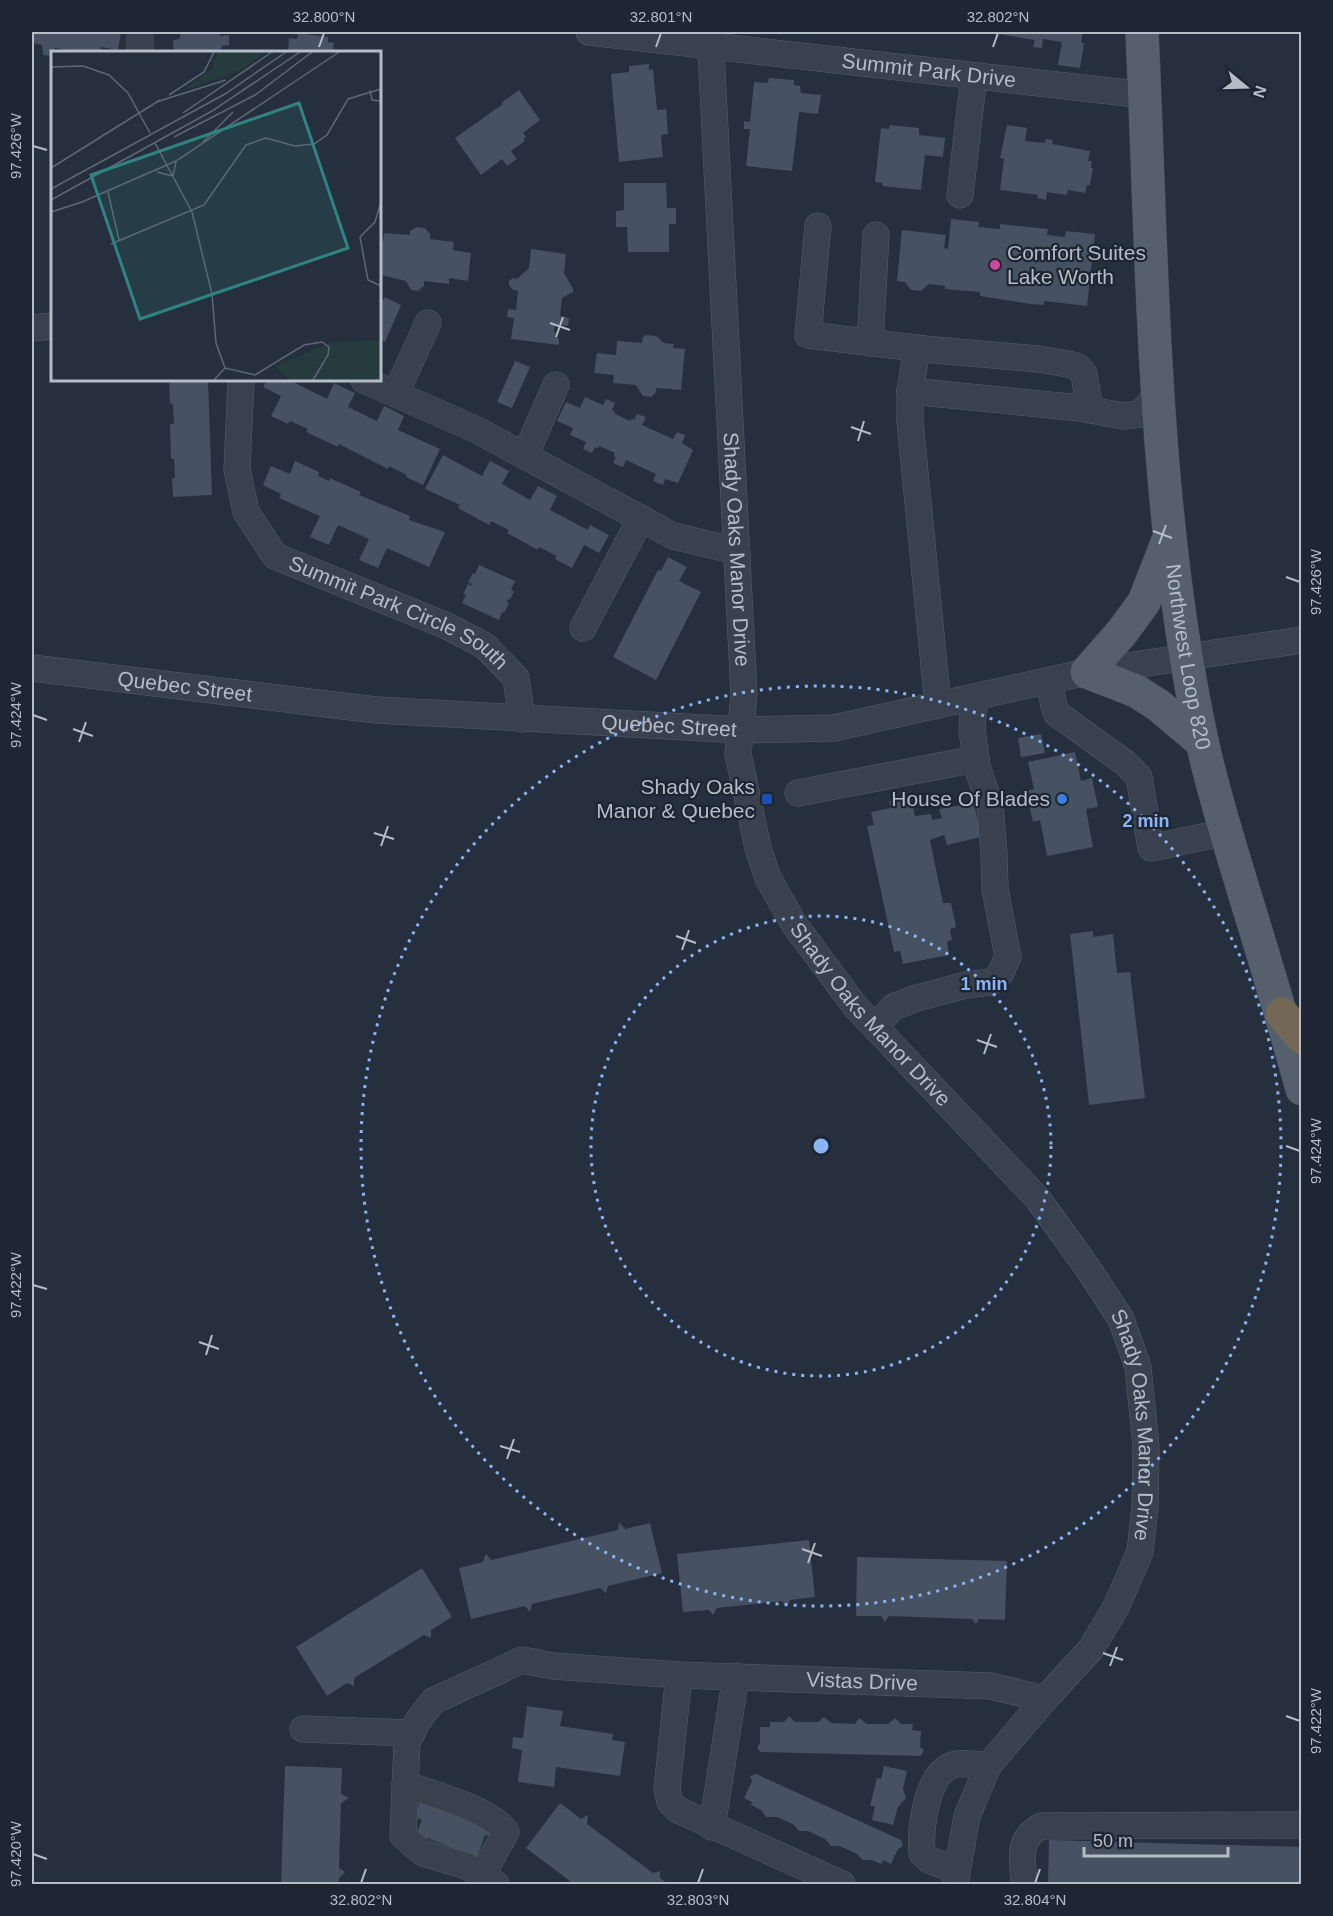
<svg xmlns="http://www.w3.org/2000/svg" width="1333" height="1916" font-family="Arial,sans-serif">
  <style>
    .building { fill: #465161 }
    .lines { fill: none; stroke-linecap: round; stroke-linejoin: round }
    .minor-casing { stroke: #565f6b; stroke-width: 27 }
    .major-casing { stroke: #414a56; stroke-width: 34 }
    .highway-casing { stroke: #434c58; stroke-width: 34 }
    .minor { stroke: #38414d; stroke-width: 26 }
    .major { stroke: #56606d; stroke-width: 33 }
    .highway { stroke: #736856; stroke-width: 33 }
    .ticks { fill: none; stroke: #b4bcc8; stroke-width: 2 }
    .ring { fill: none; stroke: #8cb4f5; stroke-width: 3; stroke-dasharray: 3 6 }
    .hotel-dot { fill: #d1479c; stroke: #1d2632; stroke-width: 2 }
    .transit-dot { fill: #1a4fb4; stroke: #1d2632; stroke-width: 2 }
    .shop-dot { fill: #3f7fe0; stroke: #1d2632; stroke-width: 2 }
    .labels { text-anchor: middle; stroke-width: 4.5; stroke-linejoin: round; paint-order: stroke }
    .street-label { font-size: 21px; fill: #b4bcc8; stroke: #1d2632 }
    .poi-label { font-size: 21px; fill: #b4bcc8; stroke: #1d2632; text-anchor: end }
    .inset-road { fill: none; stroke: #5e6775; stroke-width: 1.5 }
    .view { fill: #308480; fill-opacity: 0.15; stroke: #308480; stroke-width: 3 }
    .inset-edge { fill: none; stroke: #b4bcc8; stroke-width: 3 }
    .centre { fill: #8cb4f5; stroke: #1d2632; stroke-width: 3 }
    .ring-label { font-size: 18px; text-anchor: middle; font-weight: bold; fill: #8cb4f5; stroke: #1d2632; stroke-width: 4.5; stroke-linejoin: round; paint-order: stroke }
    .neatline { fill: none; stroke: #b4bcc8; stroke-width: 2 }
    .ticks-label { font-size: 15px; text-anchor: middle; fill: #b4bcc8 }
  </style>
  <rect width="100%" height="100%" fill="#252f3d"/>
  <g class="building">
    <polygon points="34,32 121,32 118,50 101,47 100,51 78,52 55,48 52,56 43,55 42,45 32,43"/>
    <polygon points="180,32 220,32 220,36 229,35 229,45 222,46 220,52 183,52 183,50 174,51 173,40 180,39"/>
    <polygon points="998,32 1083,32 1081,43 1084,43 1080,68 1058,65 1062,42 1043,39 1042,48 1033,47 1035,40 998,34"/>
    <polygon points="298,33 328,37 328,42 334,43 333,52 288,52 289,38 297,39"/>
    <polygon points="649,64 649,70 653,69 657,110 666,109 668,134 661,135 663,157 619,162 611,74 629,72 629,66"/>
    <polygon points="769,78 794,80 794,85 800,86 801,93 821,95 818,114 799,112 792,171 746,166 750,129 744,129 744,121 750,122 754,82 768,83"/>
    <polygon points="519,90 540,120 523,133 526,137 523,139 525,141 511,151 517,159 507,166 502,159 481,175 455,138 503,104 501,103"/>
    <polygon points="890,125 919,128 919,135 945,138 943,157 925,155 921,190 882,186 883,183 875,182 881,128 889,129"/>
    <polygon points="1007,125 1027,128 1025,141 1045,143 1046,139 1053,140 1052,144 1090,151 1088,161 1092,161 1091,168 1093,168 1090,185 1087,185 1085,193 1068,190 1067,195 1047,192 1046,200 1037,198 1038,195 1000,190 1004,159 1000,158"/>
    <polygon points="624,183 666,183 667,208 676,208 676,224 669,224 669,252 628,252 627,227 616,227 616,211 624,210"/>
    <polygon points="951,219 979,222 978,227 1000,229 1000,224 1048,229 1047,235 1065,237 1066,231 1095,234 1087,306 1044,301 1044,305 1030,304 980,296 980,292 945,289 945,286 929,284 921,291 911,290 905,282 897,281 902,230 946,235 944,248 948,249"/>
    <polygon points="417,227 425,228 430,234 430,239 454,242 453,250 471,253 468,281 449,278 449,284 424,281 424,286 418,291 411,290 406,281 381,275 380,241 383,242 384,233 410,235 410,231"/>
    <polygon points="531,249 566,254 564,273 573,289 573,292 562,298 560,316 569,318 568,326 555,324 554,331 559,340 559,345 511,339 514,318 507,317 508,309 516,310 518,291 513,290 509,285 509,281 513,278 517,279 529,268"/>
    <polygon points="385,297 401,305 385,342 380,339 380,299 383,300"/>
    <polygon points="646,335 656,336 664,343 674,344 673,348 685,349 681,390 656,388 656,392 651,397 643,396 636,385 613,383 614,375 594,373 597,353 616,355 617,341 642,343 643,337"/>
    <polygon points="515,361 530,367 512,408 497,402"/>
    <polygon points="169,380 208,380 212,495 173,497 172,478 175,478 174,459 171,459 170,424 174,424 173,404 170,403"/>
    <polygon points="267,380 289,380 327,399 334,383 355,393 348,407 377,421 384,406 404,416 398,430 440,449 423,485 406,477 407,475 389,466 388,469 339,444 338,447 306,432 308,429 290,421 288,424 271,416 281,396 263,387"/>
    <polygon points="585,397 603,405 606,399 615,403 612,410 615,412 615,414 630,421 632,419 634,420 637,414 646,417 642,425 673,439 677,432 685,435 682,443 693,450 678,483 665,479 663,485 653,481 656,474 626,460 623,467 613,463 616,457 614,456 615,453 599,446 598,448 595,447 592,453 583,449 586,442 570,435 573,428 557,421 566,402 580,408"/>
    <polygon points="443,455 482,476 490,461 509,471 502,484 530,500 538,486 557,496 550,510 588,530 590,525 609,535 599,553 584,545 572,568 555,559 557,556 539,547 538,550 507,533 509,530 491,521 489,525 458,508 460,505 425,489"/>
    <polygon points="295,461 319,472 318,476 329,481 330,478 361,492 359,495 410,516 409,520 445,532 429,567 387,548 378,568 359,560 369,539 338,525 329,545 310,537 320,516 279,498 281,494 263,485 271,466 290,474"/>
    <polygon points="668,557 687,567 679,581 701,592 656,680 613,657 658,570 661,571"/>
    <polygon points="479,565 515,581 511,590 514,591 510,600 508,599 507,602 509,603 504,613 502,612 499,620 462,603 466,595 463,594 468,584 471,586 472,584 468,582 473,573 475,574"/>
    <polygon points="1041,734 1045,753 1021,757 1018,738"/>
    <polygon points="1075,752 1081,781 1092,778 1098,807 1086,809 1093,847 1047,856 1040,820 1033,822 1026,791 1034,789 1028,762"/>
    <polygon points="911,797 915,816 931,814 932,820 942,818 939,809 974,803 981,837 947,845 944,835 930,840 943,903 951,903 956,927 950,929 952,940 947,942 949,955 903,964 900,951 894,952 867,826 874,825 871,812 891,808 889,801"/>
    <polygon points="1093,931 1093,937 1113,934 1117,973 1130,972 1145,1098 1089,1105 1070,934"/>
    <polygon points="619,1522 625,1529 650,1523 662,1573 608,1586 606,1593 600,1588 532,1604 530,1612 525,1606 471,1619 459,1568 483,1562 486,1554 491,1560 618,1530"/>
    <polygon points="809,1540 815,1597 790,1600 787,1607 782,1601 717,1608 713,1615 709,1610 683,1612 677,1554"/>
    <polygon points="857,1557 1007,1561 1005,1620 979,1619 976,1624 972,1619 889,1616 885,1622 881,1616 856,1616"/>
    <polygon points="422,1568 452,1617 431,1630 431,1638 424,1635 354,1678 354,1686 347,1683 327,1696 296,1647"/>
    <polygon points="527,1706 563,1711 560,1726 613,1734 612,1740 625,1742 620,1776 556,1767 554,1787 518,1782 522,1750 512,1748 513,1737 523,1738"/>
    <polygon points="789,1716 795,1722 818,1722 824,1717 831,1723 855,1724 859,1718 867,1724 888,1724 895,1718 901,1724 913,1724 912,1730 921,1731 920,1747 924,1750 921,1756 760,1752 757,1747 760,1744 760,1727 770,1727 770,1722 784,1722"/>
    <polygon points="285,1766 342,1768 341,1794 349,1798 341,1803 339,1868 345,1872 339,1878 338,1884 281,1884"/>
    <polygon points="884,1766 907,1771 903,1789 906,1798 898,1807 893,1825 872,1820 875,1806 870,1806 877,1778 881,1779"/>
    <polygon points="756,1774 901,1840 903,1846 898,1849 891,1864 883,1860 881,1864 872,1860 863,1860 857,1854 840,1846 831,1846 825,1839 808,1831 799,1831 793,1824 777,1817 766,1817 761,1810 751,1805 752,1802 744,1798 752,1781 750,1776"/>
    <polygon points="420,1802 491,1830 489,1836 485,1835 477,1857 416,1834 422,1820 414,1817"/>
    <polygon points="560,1803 581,1819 588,1815 587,1824 653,1873 660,1871 660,1878 668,1884 574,1884 526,1848"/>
    <polygon points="1049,1840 1302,1847 1302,1884 1048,1884"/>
  </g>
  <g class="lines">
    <g class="minor-casing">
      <g id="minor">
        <polyline points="140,32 140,52"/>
        <path id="s1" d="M589 32 1145 95"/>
        <path id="s2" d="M710 32 744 695 738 754 758 848 768 878 794 924 855 1006 1038 1199 1089 1270 1121 1319 1138 1367 1146 1446 1145 1507 1140 1552 1116 1607 1091 1649 1045 1699 988 1766 967 1816 955 1884"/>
        <polyline points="960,195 974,76"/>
        <polyline points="818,226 808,335 924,349 1038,359 1068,364 1078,367 1084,374 1090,410"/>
        <polyline points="32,328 52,326"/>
        <polyline points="870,343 876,235"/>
        <path id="s3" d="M241 380 237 469 246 512 275 556 447 626 485 646 516 678 522 719"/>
        <polyline points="364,380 477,430 673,536 737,551"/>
        <polyline points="910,391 917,349"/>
        <polyline points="396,393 428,323"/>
        <polyline points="525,456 556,385"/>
        <polyline points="583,628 641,518"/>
        <path id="s4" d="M32 668 376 710 741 730 834 728 1087 672 1302 640"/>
        <polyline points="1048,681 1056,713 1125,763 1139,777 1151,848 1226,832"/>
        <polyline points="938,705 910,422 910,391 1080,408 1123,416 1140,414 1158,394"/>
        <polyline points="798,793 976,759"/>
        <polyline points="875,1027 893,1007 917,998 966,985 991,982 1000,974 1008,957 995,889 994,854 990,806 977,766 972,730 974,698"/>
        <polyline points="679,1675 667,1789 670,1802 678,1810 842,1884"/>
        <polyline points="303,1729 412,1733"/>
        <path d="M405 1784C433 1795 490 1808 506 1832L482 1875"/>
        <polyline points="712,1827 736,1676"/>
        <path d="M956 1870 929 1860 922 1853C920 1830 926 1777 950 1766 961 1761 977 1765 988 1766"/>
        <path id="s5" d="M496 1884 467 1866 423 1853 403 1836 407 1743 417 1722 433 1701 522 1660 553 1666 679 1675 991 1686 1045 1699"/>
        <path d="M1024 1884C1023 1859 1016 1840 1041 1826L1302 1825"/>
      </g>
    </g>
    <g class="major-casing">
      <g id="major">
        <path id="s6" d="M1142 32C1153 268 1152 508 1202 741 1213 792 1229 842 1244 892 1264 957 1284 1023 1302 1089"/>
        <polyline points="1169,538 1144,602 1123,631 1087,672 1136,691 1158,705 1202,742"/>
      </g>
    </g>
    <g class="highway-casing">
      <polyline id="highway" points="1282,1014 1302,1038"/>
    </g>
    <use href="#minor" class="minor"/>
    <use href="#major" class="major"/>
    <use href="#highway" class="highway"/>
  </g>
  <path class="ticks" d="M319 47 324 33M656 47 661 33M993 47 998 33M33 146 47 150M550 323 570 330M556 337 563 317M851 427 871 434M858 441 864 421M1153 531 1172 538M1159 544 1166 525M1286 577 1300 582M33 715 47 720M73 729 93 736M79 742 86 722M374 833 394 839M381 846 388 826M676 936 696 943M682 950 689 930M977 1040 997 1047M984 1054 991 1034M1286 1146 1300 1151M33 1285 47 1289M199 1342 219 1349M206 1355 212 1335M500 1446 520 1452M507 1459 514 1439M802 1549 822 1556M808 1563 815 1543M1103 1653 1123 1660M1110 1666 1117 1647M1286 1716 1300 1721M33 1854 47 1859M361 1883 366 1869M698 1883 703 1869M1035 1883 1040 1869"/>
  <g class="ring">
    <circle cx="821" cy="1146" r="230"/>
    <circle cx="821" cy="1146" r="460"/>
  </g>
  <circle class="hotel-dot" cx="995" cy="265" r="6"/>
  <rect class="transit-dot" x="761" y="793" width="12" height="12" rx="3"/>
  <circle class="shop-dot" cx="1062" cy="799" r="6"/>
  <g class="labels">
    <g class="street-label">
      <text dy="7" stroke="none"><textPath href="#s1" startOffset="342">Summit Park Drive</textPath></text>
      <text dy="7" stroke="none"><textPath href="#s2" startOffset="518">Shady Oaks Manor Drive</textPath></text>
      <text dy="7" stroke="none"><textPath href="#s3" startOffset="322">Summit Park Circle South</textPath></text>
      <text dy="7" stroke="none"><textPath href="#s6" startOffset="627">Northwest Loop 820</textPath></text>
      <text dy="7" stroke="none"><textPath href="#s4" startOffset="154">Quebec Street</textPath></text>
      <text dy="7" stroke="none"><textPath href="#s4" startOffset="640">Quebec Street</textPath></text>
      <text dy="7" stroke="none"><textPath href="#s2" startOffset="1022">Shady Oaks Manor Drive</textPath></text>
      <text dy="7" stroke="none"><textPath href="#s2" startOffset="1526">Shady Oaks Manor Drive</textPath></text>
      <text dy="7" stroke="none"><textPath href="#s5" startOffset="688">Vistas Drive</textPath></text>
    </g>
    <g class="poi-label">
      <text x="1007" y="260" text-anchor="start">Comfort Suites<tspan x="1007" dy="24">Lake Worth</tspan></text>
      <text x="755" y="794">Shady Oaks<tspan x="755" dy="24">Manor &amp; Quebec</tspan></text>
      <text x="1050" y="806">House Of Blades</text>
    </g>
  </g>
  <g transform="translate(51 51)">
    <rect width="330" height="330" fill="#252f3d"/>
    <path d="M166 1H214L190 19 131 40 162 17ZM330 289V329H238L224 315 282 291Z" fill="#263b3e"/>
    <path class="inset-road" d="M0 16 32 15 58 24 77 42 99 82M319 39 321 49 330 50M118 44 153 21 163 1M105 51 175 29M132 62 221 1M123 86 204 44 261 1M152 91 182 61M104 92 141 161 161 243 165 292 174 317M0 117 109 49M106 121 122 125 125 111M0 138 174 43 235 1M57 141 68 189M0 149 161 60 249 1M31 151 125 110 288 1M330 151 324 171 309 186 317 229 330 235M0 161 34 150M60 193 153 154 195 94 215 87 244 95 263 93 276 84 297 48 330 38M163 329 174 317 204 324 253 294 271 291 278 296 277 304 262 329"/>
    <path class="view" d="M248 52 297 197 89 268 40 124Z"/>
    <rect width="330" height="330" class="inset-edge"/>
  </g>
  <circle cx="821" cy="1146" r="9" class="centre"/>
  <g class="ring-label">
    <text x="1146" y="827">2 min</text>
    <text x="984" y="990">1 min</text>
  </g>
  <rect width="1333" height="1916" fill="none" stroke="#1d2632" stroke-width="66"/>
  <g transform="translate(1246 87) rotate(109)" stroke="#1d2632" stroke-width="4.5" paint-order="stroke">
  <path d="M0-4.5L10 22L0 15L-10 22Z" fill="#b4bcc8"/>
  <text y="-9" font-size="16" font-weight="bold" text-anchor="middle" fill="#b4bcc8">N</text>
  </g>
  <path d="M1084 1847v9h144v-9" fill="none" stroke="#b4bcc8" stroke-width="3"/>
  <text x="1093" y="1847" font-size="18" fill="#b4bcc8" stroke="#1d2632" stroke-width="4.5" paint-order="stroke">50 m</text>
  <rect x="33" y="33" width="1267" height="1850" class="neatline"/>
  <g class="ticks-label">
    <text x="324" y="22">32.800°N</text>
    <text x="661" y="22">32.801°N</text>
    <text x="998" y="22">32.802°N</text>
    <text transform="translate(16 146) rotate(-90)" y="5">97.426°W</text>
    <text transform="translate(1316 582) rotate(-90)" y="5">97.426°W</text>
    <text transform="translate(16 715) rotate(-90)" y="5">97.424°W</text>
    <text transform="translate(1316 1151) rotate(-90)" y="5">97.424°W</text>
    <text transform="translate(16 1285) rotate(-90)" y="5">97.422°W</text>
    <text transform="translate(1316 1721) rotate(-90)" y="5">97.422°W</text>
    <text transform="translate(16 1854) rotate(-90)" y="5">97.420°W</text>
    <text x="361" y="1905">32.802°N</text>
    <text x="698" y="1905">32.803°N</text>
    <text x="1035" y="1905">32.804°N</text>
  </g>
</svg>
